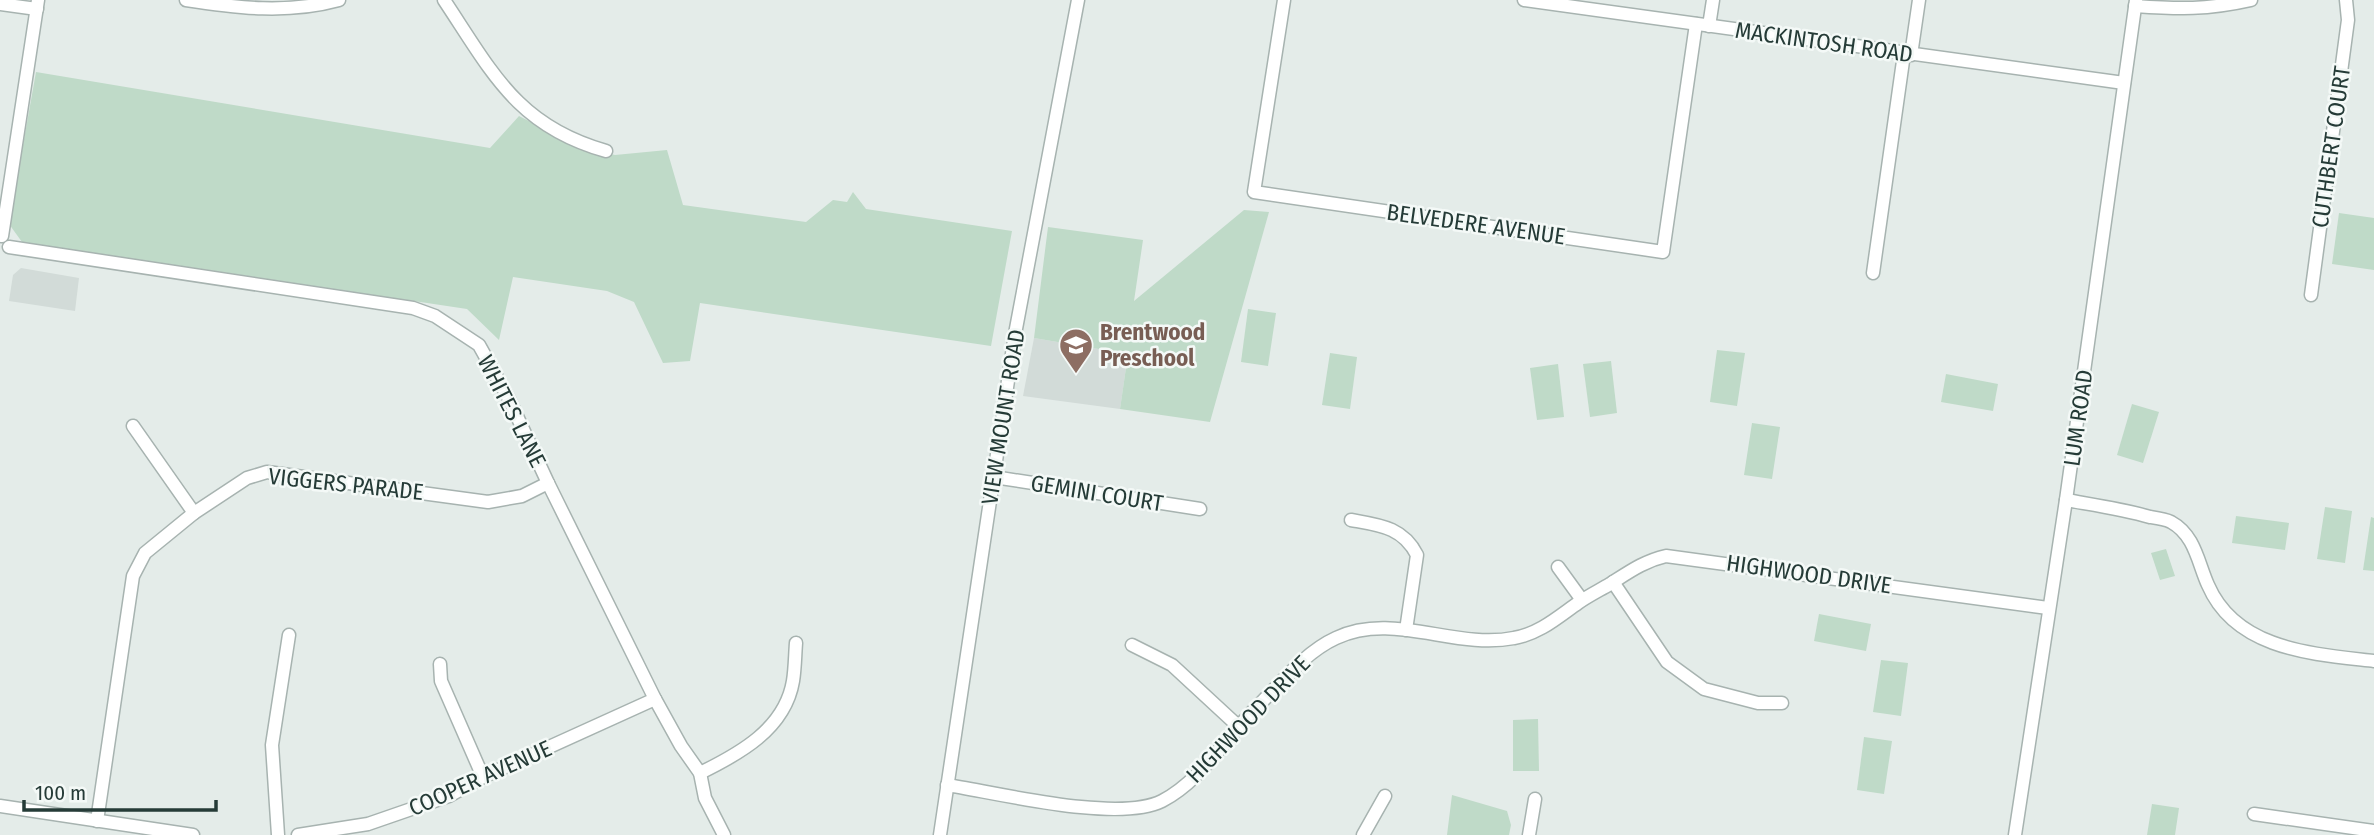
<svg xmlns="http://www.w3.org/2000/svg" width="2374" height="835" font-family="'Fira Sans Condensed',sans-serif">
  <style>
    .built { fill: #d2dbd8 }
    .green { fill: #bfdac8 }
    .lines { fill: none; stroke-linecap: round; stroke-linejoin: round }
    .minor-casing { stroke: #a7b3b0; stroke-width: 15 }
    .minor { stroke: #fff; stroke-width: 12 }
    .labels { text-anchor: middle; stroke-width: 5; stroke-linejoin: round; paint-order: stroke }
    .street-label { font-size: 23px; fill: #253b37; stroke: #f4f9f7 }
    .education-label { font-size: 23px; font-weight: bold; fill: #785e54; stroke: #f4f9f7; text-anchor: start }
  </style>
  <rect width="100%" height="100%" fill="#e4ece9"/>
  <g class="built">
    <polygon points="21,268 79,278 75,311 9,301 13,275"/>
    <polygon points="1034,338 1128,354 1120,409 1023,396"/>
  </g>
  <g class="green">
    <polygon points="36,72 490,148 519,116 580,147 615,155 667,150 683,205 806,222 833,200 847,202 853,192 866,209 1012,231 991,346 700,303 690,361 663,363 634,302 607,291 513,277 499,340 467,309 22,242 9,224"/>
    <polygon points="1244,210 1269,212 1210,422 1120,409 1128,354 1034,338 1048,227 1143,240 1134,301"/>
    <polygon points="2339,213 2374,218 2374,270 2332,264"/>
    <polygon points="1248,309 1276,313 1268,366 1241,362"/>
    <polygon points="1717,350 1745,353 1737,406 1710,402"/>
    <polygon points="1330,353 1357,357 1350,409 1322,405"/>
    <polygon points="1611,361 1617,413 1590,417 1583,364"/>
    <polygon points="1558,364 1564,417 1537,420 1530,368"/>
    <polygon points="1946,374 1998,384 1993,411 1941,402"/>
    <polygon points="2132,404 2159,412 2143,463 2117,455"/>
    <polygon points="1752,423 1780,427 1772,479 1744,475"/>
    <polygon points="2325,507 2352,511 2345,563 2317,559"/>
    <polygon points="2236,516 2289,523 2285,550 2232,543"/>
    <polygon points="2371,517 2374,518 2374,571 2363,570"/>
    <polygon points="2166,549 2175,576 2160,580 2151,553"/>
    <polygon points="1819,614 1871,624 1866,651 1814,641"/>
    <polygon points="1881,660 1908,663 1901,716 1873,712"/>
    <polygon points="1538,719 1539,771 1513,771 1513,720"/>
    <polygon points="1864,737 1892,741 1884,794 1857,790"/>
    <polygon points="1452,795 1507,811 1511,825 1509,835 1447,835"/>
    <polygon points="2152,804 2179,808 2175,835 2147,835"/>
  </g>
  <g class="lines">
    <g class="minor-casing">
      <g id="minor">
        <path d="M186 0C237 8 288 14 339 0"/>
        <path d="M444 0C492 72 517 126 606 151"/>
        <polyline points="1284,0 1254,192 1663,252 1696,24"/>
        <polyline points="1524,0 2124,83"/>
        <polyline points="0,4 37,9"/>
        <path d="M2135 6C2179 9 2207 10 2251 0"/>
        <polyline points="1709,26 1713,0"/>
        <polyline points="1911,55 1919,0"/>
        <polyline points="2,236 38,0"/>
        <polyline points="9,247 413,308 435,316 479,345 509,399 548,483 655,699 681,746 700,773 705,798 724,835"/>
        <polyline points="1873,273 1904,54"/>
        <polyline points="2311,295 2348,20 2346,0"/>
        <polyline points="133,426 194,513"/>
        <polyline points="994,477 1200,509"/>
        <path d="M2066 500C2094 505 2123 509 2150 517 2157 518 2165 519 2171 522 2195 535 2198 563 2208 585 2236 650 2313 654 2374 661"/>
        <path d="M1351 520C1379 525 1403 527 1417 555L1406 630"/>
        <polyline points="1558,567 1582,600"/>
        <polyline points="1613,582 1667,662 1704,689 1758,703 1782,703"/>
        <polyline points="1132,645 1172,665 1238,726"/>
        <polyline points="440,664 441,681 483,777"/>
        <path d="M700 773C739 754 785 729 793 681 795 669 795 656 796 643"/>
        <path d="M947 785C998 793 1118 823 1162 801 1201 781 1226 737 1256 708 1280 684 1305 652 1336 638 1393 611 1455 650 1514 638 1539 634 1558 617 1578 603 1588 596 1600 590 1610 584 1629 572 1644 561 1666 556L2048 608"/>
        <polyline points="0,806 193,835"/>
        <polyline points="2254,814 2374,831"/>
        <polyline points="97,821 133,576 145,553 194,513 247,478 267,472 488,502 522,496 548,483"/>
        <polyline points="278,835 272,745 289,635"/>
        <polyline points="298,835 368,824 449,796 483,777 655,699"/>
        <polyline points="940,835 1015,334 1078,0"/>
        <polyline points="1363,835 1385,796"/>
        <polyline points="1529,835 1535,799"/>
        <polyline points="2015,835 2066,500 2136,0"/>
      </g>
    </g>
    <use href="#minor" class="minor"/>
  </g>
  <defs>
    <g id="school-pin" transform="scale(1.75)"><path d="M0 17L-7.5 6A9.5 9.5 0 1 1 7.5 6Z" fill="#8d6e63" stroke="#f4f9f7"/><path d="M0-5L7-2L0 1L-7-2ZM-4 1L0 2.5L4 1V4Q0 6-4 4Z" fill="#fff"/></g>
  </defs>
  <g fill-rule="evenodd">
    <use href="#school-pin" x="1076" y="345"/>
  </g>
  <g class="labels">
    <g class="street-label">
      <text transform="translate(1824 42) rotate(8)" y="8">MACKINTOSH ROAD</text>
      <text transform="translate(2331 147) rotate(-82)" y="8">CUTHBERT COURT</text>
      <text transform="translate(1476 224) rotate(8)" y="8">BELVEDERE AVENUE</text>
      <text transform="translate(512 411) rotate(63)" y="8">WHITES LANE</text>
      <text transform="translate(1003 417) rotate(-81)" y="8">VIEW MOUNT ROAD</text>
      <text transform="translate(2078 418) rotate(-82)" y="8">LUM ROAD</text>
      <text transform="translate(346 484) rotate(6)" y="8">VIGGERS PARADE</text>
      <text transform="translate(1097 493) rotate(9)" y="8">GEMINI COURT</text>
      <text transform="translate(1809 574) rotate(8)" y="8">HIGHWOOD DRIVE</text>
      <text transform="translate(1248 719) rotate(-46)" y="8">HIGHWOOD DRIVE</text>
      <text transform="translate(480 778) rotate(-24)" y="8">COOPER AVENUE</text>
    </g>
    <g class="education-label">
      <text x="1100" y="340">Brentwood<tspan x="1100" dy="26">Preschool</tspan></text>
    </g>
  </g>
  <path d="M24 800v10h192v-10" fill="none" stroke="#253b37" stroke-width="3.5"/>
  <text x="35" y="800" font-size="21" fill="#253b37" stroke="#f4f9f7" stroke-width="5" paint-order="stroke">100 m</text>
</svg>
